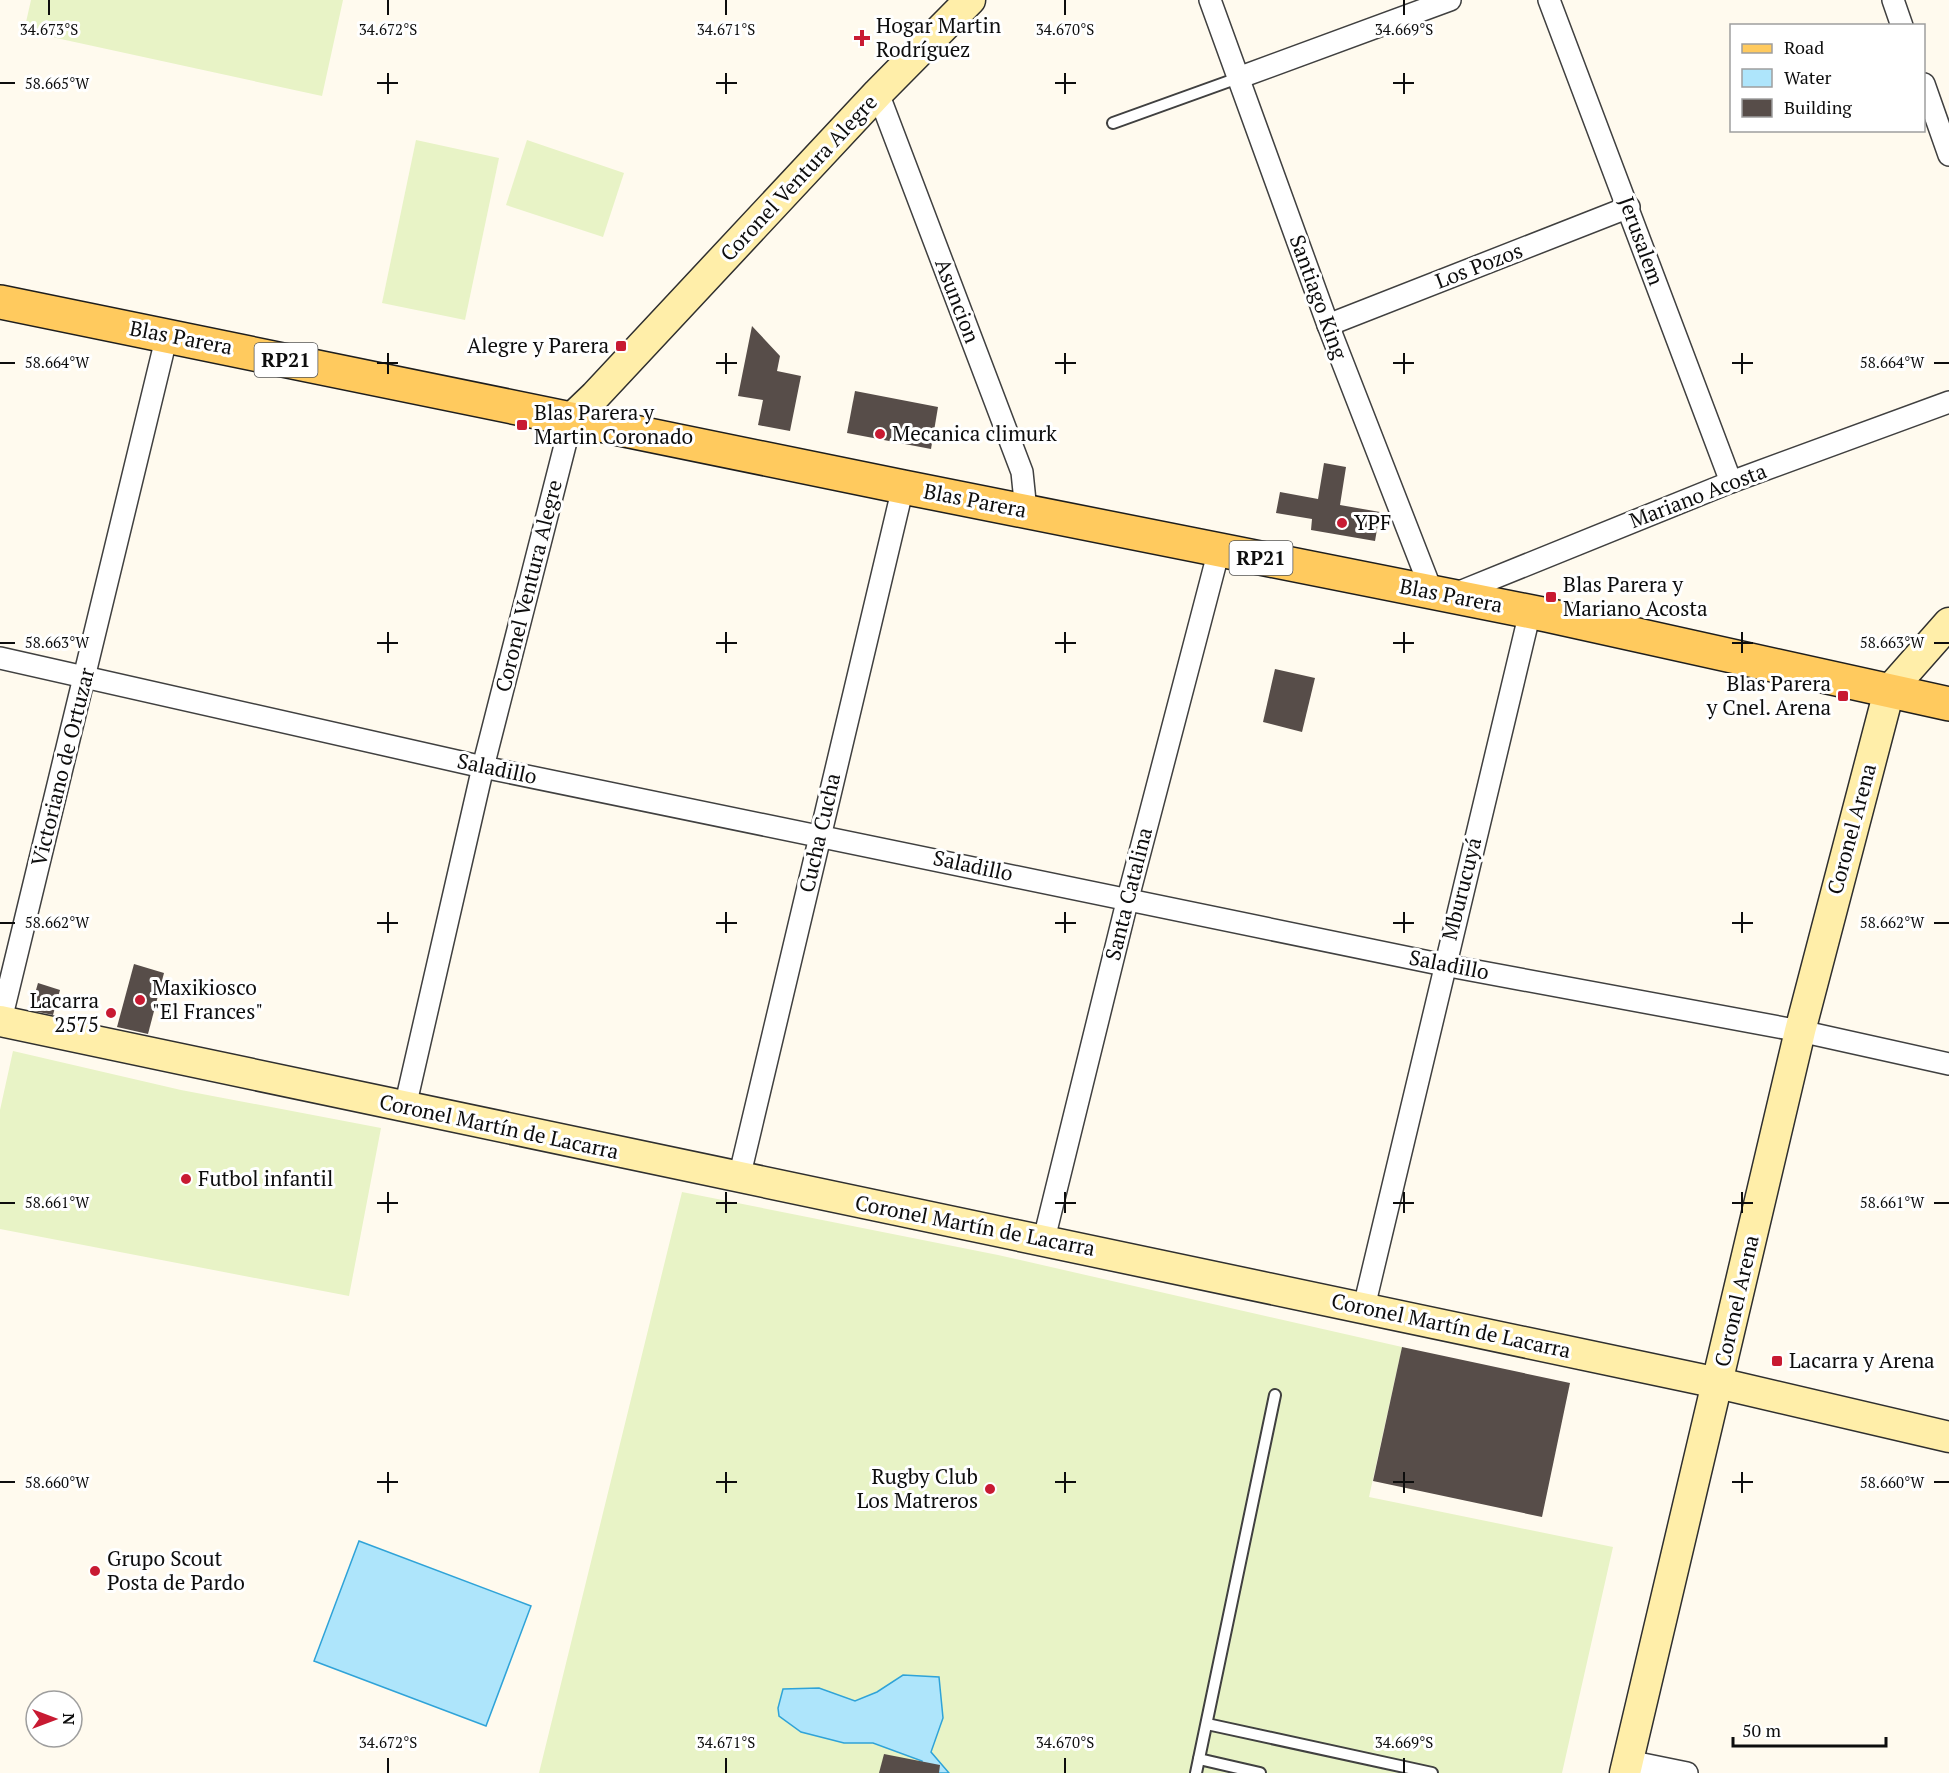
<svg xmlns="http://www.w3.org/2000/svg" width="1949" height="1773" font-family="'PT Serif',serif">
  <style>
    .pitch { fill: #e8f3c6 }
    .water { fill: #aee5fb; stroke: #2fa3d8; stroke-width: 1.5 }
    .building { fill: #574d49 }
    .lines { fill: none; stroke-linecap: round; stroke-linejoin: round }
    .lane-casing { stroke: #404040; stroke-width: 14 }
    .street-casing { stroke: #404040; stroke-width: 24 }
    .secondary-casing { stroke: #2f2f2f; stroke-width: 33 }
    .primary-casing { stroke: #1e1e1e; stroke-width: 36 }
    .lane { stroke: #fff; stroke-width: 10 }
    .street { stroke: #fff; stroke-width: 21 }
    .secondary { stroke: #ffeea9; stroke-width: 30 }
    .primary { stroke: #ffca5e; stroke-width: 33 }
    .ticks { fill: none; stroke: #0d0d0d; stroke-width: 2 }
    .poi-dot { fill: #c81a32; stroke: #fff; stroke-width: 2 }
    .labels { text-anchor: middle; stroke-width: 6; stroke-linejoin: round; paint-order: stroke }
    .shield { fill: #fff; stroke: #565656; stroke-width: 1.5 }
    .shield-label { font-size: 20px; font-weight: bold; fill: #0d0d0d }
    .poi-label { font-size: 21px; fill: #0d0d0d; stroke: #fff; text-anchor: start }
    .street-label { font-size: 21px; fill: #0d0d0d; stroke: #fff }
    .ticks-label { font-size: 15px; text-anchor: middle; fill: #0d0d0d; stroke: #fff; stroke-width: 6; stroke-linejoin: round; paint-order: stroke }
  </style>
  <rect width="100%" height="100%" fill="#fffaee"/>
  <g class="pitch">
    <polygon points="31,0 343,0 322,96 24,31"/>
    <polygon points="416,140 499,158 465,320 382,303"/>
    <polygon points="527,140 624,173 603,237 506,205"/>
    <polygon points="13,1051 181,1090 381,1128 349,1296 0,1229 0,1110"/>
    <polygon points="682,1192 998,1255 1402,1347 1369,1497 1613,1547 1562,1773 539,1773"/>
  </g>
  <g class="water">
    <polygon points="359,1541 531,1606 486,1726 314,1661"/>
    <polygon points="903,1675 939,1677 943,1718 931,1752 949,1773 922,1773 922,1761 873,1743 844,1743 801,1732 779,1716 778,1708 783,1689 819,1688 855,1701 877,1692"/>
  </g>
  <g class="building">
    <polygon points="752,326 780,356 777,371 801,376 790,431 758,425 763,400 738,396"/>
    <polygon points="855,391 938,407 931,449 847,433"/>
    <polygon points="1324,463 1346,467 1340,505 1380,512 1375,541 1311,530 1312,519 1276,513 1280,492 1318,499"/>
    <polygon points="1275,669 1315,678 1302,732 1263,722"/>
    <polygon points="134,964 164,973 148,1034 117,1027"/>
    <polygon points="38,983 60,990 53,1015 34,1011 32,1004"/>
    <polygon points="1402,1347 1570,1383 1542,1517 1373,1481"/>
    <polygon points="884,1754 940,1765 939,1773 879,1773"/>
  </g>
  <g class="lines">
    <g class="lane-casing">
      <g id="lane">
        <polyline points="1113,123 1238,78"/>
        <polyline points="1207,1724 1432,1773"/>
        <polyline points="1199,1759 1260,1773"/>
        <polyline points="1196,1773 1275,1395"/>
      </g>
    </g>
    <g class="street-casing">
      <g id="street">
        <polyline points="1210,0 1328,325 1432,592"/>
        <polyline points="1549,0 1731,482"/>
        <polyline points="1893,0 1902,26"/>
        <polyline points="1238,78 1450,0"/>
        <polyline points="1924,84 1949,155"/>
        <polyline points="878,93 1022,472 1026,511"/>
        <polyline points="1328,325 1629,207"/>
        <polyline points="1452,595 1731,482 1949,402"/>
        <polyline points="0,658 483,767 1444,965 1800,1031 1949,1064"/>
        <polyline points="0,1024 167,335"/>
        <polyline points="405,1107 483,767 572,418"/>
        <polyline points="739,1178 903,487"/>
        <polyline points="1044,1239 1128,898 1219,550"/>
        <polyline points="1364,1307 1530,612"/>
        <polyline points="1628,1761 1687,1773"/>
      </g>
    </g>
    <g class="secondary-casing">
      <g id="secondary">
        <polyline points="572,418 595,396 878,93 970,0"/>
        <polyline points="0,1021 1718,1383 1949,1437"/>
        <polyline points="1625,1773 1800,1031 1889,691 1949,623"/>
      </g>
    </g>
    <g class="primary-casing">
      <polyline id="primary" points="0,302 903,487 1547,615 1949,704"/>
    </g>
    <use href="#lane" class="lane"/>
    <use href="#street" class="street"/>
    <use href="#secondary" class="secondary"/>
    <use href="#primary" class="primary"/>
  </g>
  <path class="ticks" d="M49 0V15M388 0V15M726 0V15M1065 0V15M1404 0V15M388 73V94M726 73V94M1065 73V94M1404 73V94M0 83H15M377 83H398M716 83H737M1055 83H1076M1393 83H1414M388 353V374M726 353V374M1065 353V374M1404 353V374M1742 353V374M0 363H15M377 363H398M716 363H737M1055 363H1076M1393 363H1414M1732 363H1753M1934 363H1949M388 632V653M726 632V653M1065 632V653M1404 632V653M1742 632V653M0 643H15M377 643H398M716 643H737M1055 643H1076M1393 643H1414M1732 643H1753M1934 643H1949M388 912V933M726 912V933M1065 912V933M1404 912V933M1742 912V933M0 923H15M377 923H398M716 923H737M1055 923H1076M1393 923H1414M1732 923H1753M1934 923H1949M388 1192V1213M726 1192V1213M1065 1192V1213M1404 1192V1213M1742 1192V1213M0 1203H15M377 1203H398M716 1203H737M1055 1203H1076M1393 1203H1414M1732 1203H1753M1934 1203H1949M388 1472V1493M726 1472V1493M1065 1472V1493M1404 1472V1493M1742 1472V1493M0 1482H15M377 1482H398M716 1482H737M1055 1482H1076M1393 1482H1414M1732 1482H1753M1934 1482H1949M388 1758V1773M726 1758V1773M1065 1758V1773M1404 1758V1773"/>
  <g class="poi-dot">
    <path d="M859 29h6v6h6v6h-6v6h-6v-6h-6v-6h6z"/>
    <rect x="615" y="340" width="12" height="12" rx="3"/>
    <rect x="516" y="419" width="12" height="12" rx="3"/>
    <circle cx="880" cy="434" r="6"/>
    <circle cx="1342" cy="523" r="6"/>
    <rect x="1545" y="591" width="12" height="12" rx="3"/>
    <rect x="1837" y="690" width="12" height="12" rx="3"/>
    <circle cx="140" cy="1000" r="6"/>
    <circle cx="111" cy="1013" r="6"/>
    <circle cx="186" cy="1179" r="6"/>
    <rect x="1771" y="1355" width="12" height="12" rx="3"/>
    <circle cx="990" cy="1489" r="6"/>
    <circle cx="95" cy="1571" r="6"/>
  </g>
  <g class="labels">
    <g class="shield">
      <rect x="254.5" y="343" width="63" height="34" rx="4.5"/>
      <rect x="1229.5" y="541" width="63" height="34" rx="4.5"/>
    </g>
    <g class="shield-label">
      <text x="286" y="367">RP21</text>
      <text x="1261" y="565">RP21</text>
    </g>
    <g class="poi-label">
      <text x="876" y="33">Hogar Martin<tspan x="876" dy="24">Rodríguez</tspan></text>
      <text x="609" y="353" text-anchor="end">Alegre y Parera</text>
      <text x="534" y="420">Blas Parera y<tspan x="534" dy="24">Martin Coronado</tspan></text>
      <text x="892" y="441">Mecanica climurk</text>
      <text x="1354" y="530">YPF</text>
      <text x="1563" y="592">Blas Parera y<tspan x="1563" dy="24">Mariano Acosta</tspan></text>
      <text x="1831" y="691" text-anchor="end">Blas Parera<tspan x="1831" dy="24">y Cnel. Arena</tspan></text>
      <text x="152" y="995">Maxikiosco<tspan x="152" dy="24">"El Frances"</tspan></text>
      <text x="99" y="1008" text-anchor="end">Lacarra<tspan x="99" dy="24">2575</tspan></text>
      <text x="198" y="1186">Futbol infantil</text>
      <text x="1789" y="1368">Lacarra y Arena</text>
      <text x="978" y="1484" text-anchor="end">Rugby Club<tspan x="978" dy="24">Los Matreros</tspan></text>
      <text x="107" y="1566">Grupo Scout<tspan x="107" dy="24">Posta de Pardo</tspan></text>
    </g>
    <g class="street-label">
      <text transform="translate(799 178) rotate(-47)" y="7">Coronel Ventura Alegre</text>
      <text transform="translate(1641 241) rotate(70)" y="7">Jerusalem</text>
      <text transform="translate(1479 266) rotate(-21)" y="7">Los Pozos</text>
      <text transform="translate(1318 297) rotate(70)" y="7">Santiago King</text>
      <text transform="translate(957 301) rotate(69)" y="7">Asuncion</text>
      <text transform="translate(181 338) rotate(11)" y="7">Blas Parera</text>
      <text transform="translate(1698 496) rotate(-21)" y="7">Mariano Acosta</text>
      <text transform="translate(975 501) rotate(11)" y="7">Blas Parera</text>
      <text transform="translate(529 586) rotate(-76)" y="7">Coronel Ventura Alegre</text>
      <text transform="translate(1451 596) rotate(11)" y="7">Blas Parera</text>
      <text transform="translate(63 767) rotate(-76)" y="7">Victoriano de Ortuzar</text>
      <text transform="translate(497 769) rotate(12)" y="7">Saladillo</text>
      <text transform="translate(1852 829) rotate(-75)" y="7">Coronel Arena</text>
      <text transform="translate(820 833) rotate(-77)" y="7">Cucha Cucha</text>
      <text transform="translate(973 866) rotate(12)" y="7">Saladillo</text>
      <text transform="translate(1462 889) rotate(-76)" y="7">Mburucuyá</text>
      <text transform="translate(1129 894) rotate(-76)" y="7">Santa Catalina</text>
      <text transform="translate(1449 965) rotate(11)" y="7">Saladillo</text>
      <text transform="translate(499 1127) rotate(12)" y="7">Coronel Martín de Lacarra</text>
      <text transform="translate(975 1226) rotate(11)" y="7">Coronel Martín de Lacarra</text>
      <text transform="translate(1737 1301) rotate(-77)" y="7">Coronel Arena</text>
      <text transform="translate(1451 1326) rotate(12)" y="7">Coronel Martín de Lacarra</text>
    </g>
  </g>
  <g class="ticks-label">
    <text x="49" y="35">34.673°S</text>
    <text x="388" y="35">34.672°S</text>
    <text x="726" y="35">34.671°S</text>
    <text x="1065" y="35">34.670°S</text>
    <text x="1404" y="35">34.669°S</text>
    <text x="57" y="89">58.665°W</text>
    <text x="1892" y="368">58.664°W</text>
    <text x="57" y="368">58.664°W</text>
    <text x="1892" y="648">58.663°W</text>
    <text x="57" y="648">58.663°W</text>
    <text x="1892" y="928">58.662°W</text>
    <text x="57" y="928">58.662°W</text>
    <text x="1892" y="1208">58.661°W</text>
    <text x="57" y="1208">58.661°W</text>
    <text x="1892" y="1488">58.660°W</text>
    <text x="57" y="1488">58.660°W</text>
    <text x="388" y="1748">34.672°S</text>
    <text x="726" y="1748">34.671°S</text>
    <text x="1065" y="1748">34.670°S</text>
    <text x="1404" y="1748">34.669°S</text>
  </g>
  <rect x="1730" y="24" width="195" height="108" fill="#ffffff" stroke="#9e9e9e" stroke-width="1.5"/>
  <rect x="1742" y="44" width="30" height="9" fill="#ffca5e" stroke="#9e9e9e" stroke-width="1.5"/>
  <text x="1784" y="54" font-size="18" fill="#0d0d0d">Road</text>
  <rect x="1742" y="69" width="30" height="18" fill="#aee5fb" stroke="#9e9e9e" stroke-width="1.5"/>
  <text x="1784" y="84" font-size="18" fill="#0d0d0d">Water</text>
  <rect x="1742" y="99" width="30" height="18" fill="#574d49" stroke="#9e9e9e" stroke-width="1.5"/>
  <text x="1784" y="114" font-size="18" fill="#0d0d0d">Building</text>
  <g transform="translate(54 1719) rotate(90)"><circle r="28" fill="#ffffff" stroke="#9e9e9e" stroke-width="1.5"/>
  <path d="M0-4.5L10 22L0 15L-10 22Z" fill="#c81a32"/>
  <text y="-9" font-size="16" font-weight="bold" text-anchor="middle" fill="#0d0d0d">N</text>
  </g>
  <path d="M1733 1737v9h153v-9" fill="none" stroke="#0d0d0d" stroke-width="3"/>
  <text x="1742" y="1737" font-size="18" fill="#0d0d0d" stroke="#ffffff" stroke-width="4.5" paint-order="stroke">50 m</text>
</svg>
